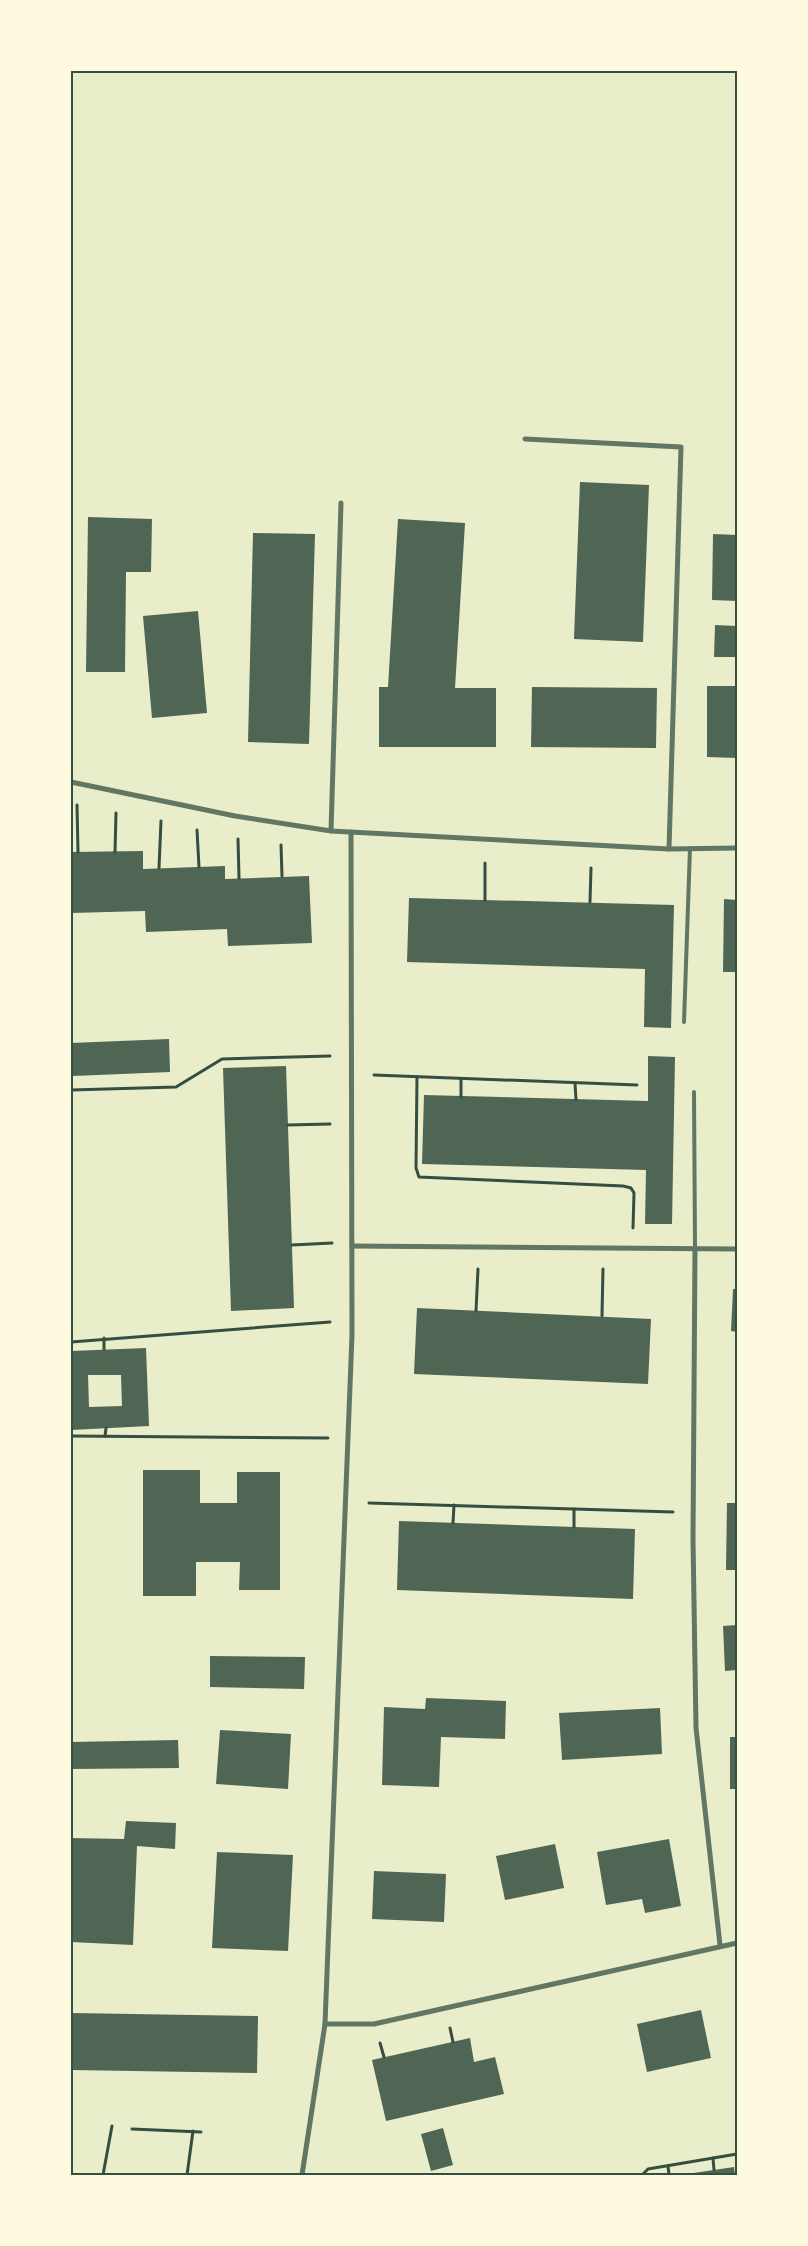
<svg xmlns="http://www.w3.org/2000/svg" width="808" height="2246" font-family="'PT Sans',sans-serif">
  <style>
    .building { fill: #4f6655; fill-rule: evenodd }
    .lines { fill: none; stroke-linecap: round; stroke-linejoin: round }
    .path { stroke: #344e41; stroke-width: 3 }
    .service { stroke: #617663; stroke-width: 4 }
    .minor { stroke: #617663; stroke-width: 5 }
    .neatline { fill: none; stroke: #344e41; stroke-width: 2 }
  </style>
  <rect width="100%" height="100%" fill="#e9edc9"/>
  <g class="building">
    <polygon points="580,482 649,485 643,642 574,639"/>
    <polygon points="88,517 152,519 151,572 126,572 125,672 86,672"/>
    <polygon points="398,519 465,523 455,688 496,688 496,747 379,747 379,687 388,687"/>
    <polygon points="253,533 315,534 309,744 248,742"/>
    <polygon points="713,534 737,535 737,601 712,600"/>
    <polygon points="198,611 207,713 152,718 143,616"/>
    <polygon points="715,625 737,626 737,657 714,657"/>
    <polygon points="707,686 737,686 737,758 707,757"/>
    <polygon points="532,687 657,688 656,748 531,747"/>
    <polygon points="143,851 143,869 225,866 225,879 309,876 312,943 228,946 227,929 146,932 145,911 71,913 71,852"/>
    <polygon points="409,898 674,905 671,1028 644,1027 645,969 407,962"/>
    <polygon points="724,899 737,900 737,972 723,972"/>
    <polygon points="169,1039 170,1072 73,1076 71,1043"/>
    <polygon points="648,1056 675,1057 672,1224 645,1224 646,1170 422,1164 424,1095 648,1101"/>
    <polygon points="286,1066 294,1308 231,1311 223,1068"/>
    <polygon points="733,1289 737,1289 737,1332 731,1331"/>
    <polygon points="417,1308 651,1319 648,1384 414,1374"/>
    <path d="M146 1348 149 1426 71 1430V1351ZM88 1375H121L122 1406 89 1407Z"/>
    <polygon points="143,1470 200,1470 200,1503 237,1503 237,1472 280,1472 280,1590 239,1590 240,1562 196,1562 196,1596 143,1596"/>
    <polygon points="727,1503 737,1503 737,1570 726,1570"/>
    <polygon points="399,1521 635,1529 633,1599 397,1590"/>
    <polygon points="737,1625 737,1670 725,1671 723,1626"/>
    <polygon points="210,1656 305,1657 304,1689 210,1687"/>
    <polygon points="426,1698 506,1701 505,1739 441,1737 439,1787 382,1785 384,1707 425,1709"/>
    <polygon points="660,1708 662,1754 562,1760 559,1713"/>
    <polygon points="220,1730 291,1734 288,1789 216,1784"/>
    <rect x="730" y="1737" width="7" height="52"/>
    <polygon points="178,1740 179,1768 71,1769 71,1742"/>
    <polygon points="126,1821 176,1823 175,1849 137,1846 133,1945 71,1942 71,1838 124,1839"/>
    <polygon points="669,1839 681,1906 645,1913 642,1899 606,1905 597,1852"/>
    <polygon points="555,1844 564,1888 505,1900 496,1856"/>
    <polygon points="217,1852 293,1855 288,1951 212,1948"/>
    <polygon points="374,1871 446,1874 444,1922 372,1919"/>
    <polygon points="701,2010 711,2058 647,2072 637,2024"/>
    <polygon points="71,2013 258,2016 257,2073 71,2070"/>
    <polygon points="470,2038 474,2062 495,2057 504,2094 386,2121 372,2060"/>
    <polygon points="443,2128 453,2165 431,2171 421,2134"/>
    <polygon points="734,2167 735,2175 687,2175 687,2174"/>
  </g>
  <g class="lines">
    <g class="path">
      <polyline points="77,805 78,852"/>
      <polyline points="197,830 199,867"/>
      <polyline points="238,839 239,878"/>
      <polyline points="281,845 282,876"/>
      <polyline points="115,852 116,813"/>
      <polyline points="485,863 485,900"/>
      <polyline points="159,868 161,821"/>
      <polyline points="590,902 591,868"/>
      <polyline points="374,1075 637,1085"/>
      <polyline points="417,1077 416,1168 419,1177 623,1186 631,1188 634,1193 633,1228"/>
      <polyline points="461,1079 461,1097"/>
      <polyline points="575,1083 576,1100"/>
      <polyline points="71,1090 176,1087 222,1059 330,1056"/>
      <polyline points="288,1125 330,1124"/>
      <polyline points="292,1245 332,1243"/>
      <polyline points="476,1311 478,1269"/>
      <polyline points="602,1316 603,1269"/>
      <polyline points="104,1338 104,1349"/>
      <polyline points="71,1342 330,1322"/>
      <polyline points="71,1436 328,1438"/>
      <polyline points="105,1436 106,1428"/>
      <polyline points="369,1503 673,1512"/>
      <polyline points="453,1523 454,1505"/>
      <polyline points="574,1527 574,1509"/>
      <polyline points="450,2028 453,2042"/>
      <polyline points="380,2043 384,2057"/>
      <polyline points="132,2129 201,2132"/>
      <polyline points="713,2158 714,2170"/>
      <polyline points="668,2166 669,2175"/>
      <polyline points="103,2175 112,2126"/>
      <polyline points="187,2175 193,2131"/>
      <polyline points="615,2175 619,2175"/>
      <polyline points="642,2175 648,2169 737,2154"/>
    </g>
    <g class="service">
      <polyline points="684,1022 690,848"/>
      <polyline points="694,1092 695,1248"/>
    </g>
    <g class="minor">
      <polyline points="525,439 681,447 669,849"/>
      <polyline points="71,782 235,816 331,831 669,849 737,848"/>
      <polyline points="331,831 341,503"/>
      <polyline points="352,1246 737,1249"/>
      <polyline points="695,1248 693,1539 696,1728 720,1945"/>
      <polyline points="325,2024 374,2024 737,1943"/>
      <polyline points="302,2175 325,2024 352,1335 351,832"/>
    </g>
  </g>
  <rect width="808" height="2246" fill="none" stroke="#fefae0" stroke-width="145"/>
  <rect x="72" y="72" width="664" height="2102" class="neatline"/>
</svg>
